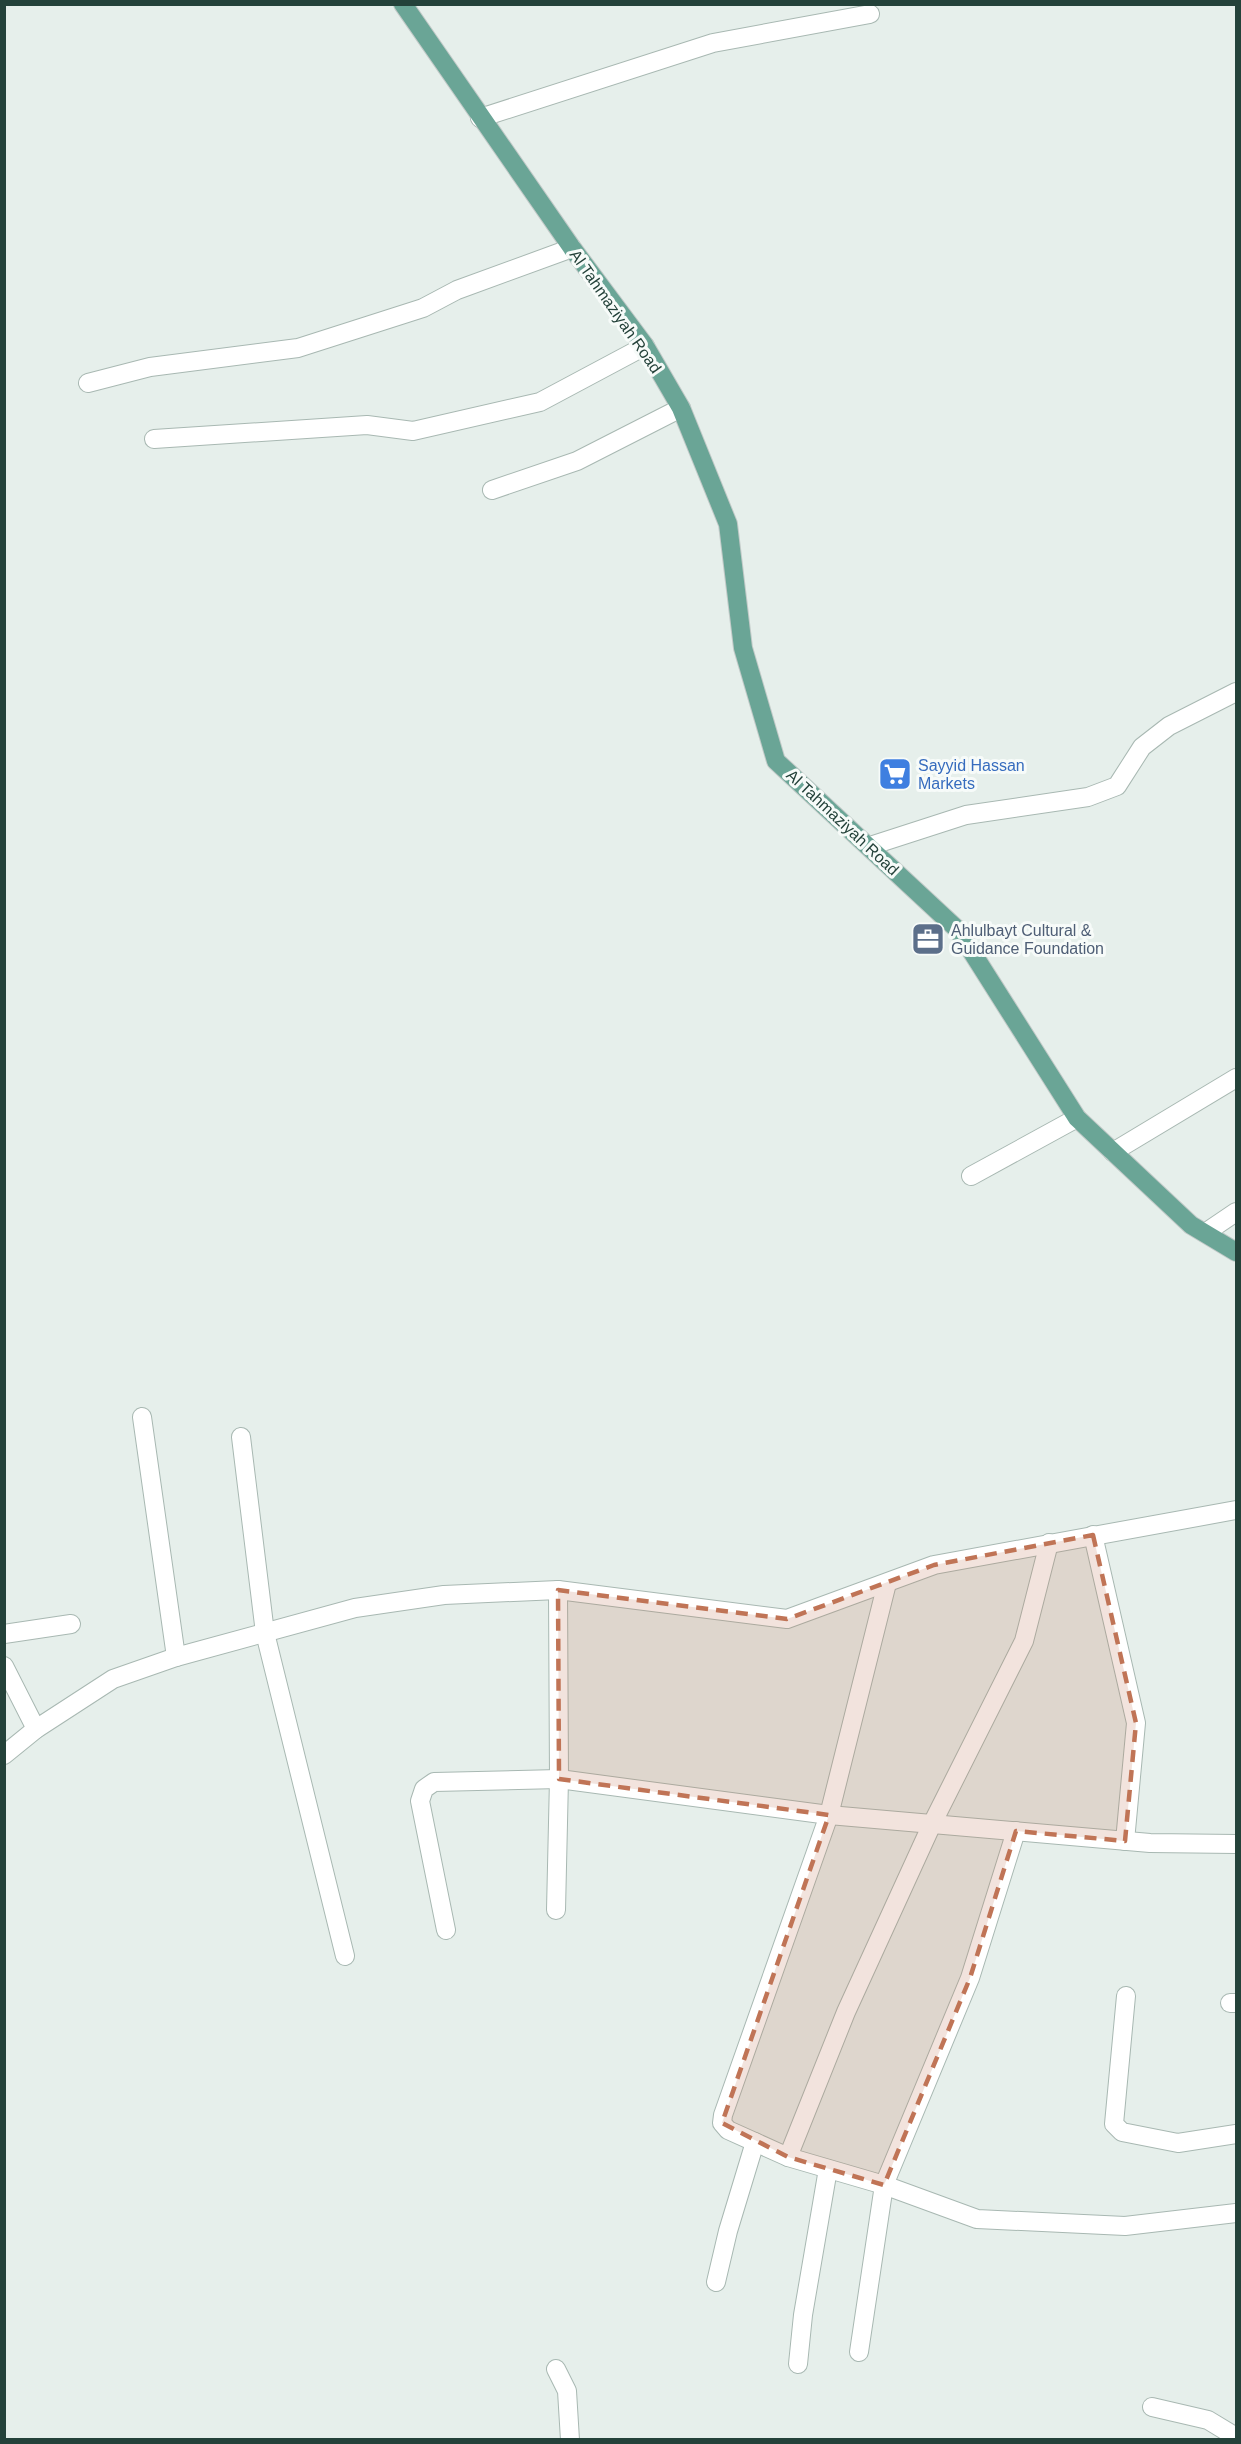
<svg xmlns="http://www.w3.org/2000/svg" width="1241" height="2444" font-family="Helvetica,sans-serif">
  <style>
    .lines { fill: none; stroke-linecap: round; stroke-linejoin: round }
    .minor-casing { stroke: #a8b8b2; stroke-width: 20 }
    .major-casing { stroke: #c2cac8; stroke-width: 20 }
    .minor { stroke: #fff; stroke-width: 18 }
    .major { stroke: #6aa596; stroke-width: 18 }
    .marked { fill: #c07456; fill-opacity: 0.2; stroke: #c07456; stroke-width: 4.5; stroke-dasharray: 12 8; stroke-linejoin: round }
    .labels { text-anchor: middle; stroke-width: 6; stroke-linejoin: round; paint-order: stroke }
    .street-label { font-size: 16px; fill: #24423a; stroke: #f7fbf9 }
    .shop-label { font-size: 16px; fill: #366cbe; stroke: #f7fbf9; text-anchor: start }
    .service-label { font-size: 16px; fill: #4e5e75; stroke: #f7fbf9; text-anchor: start }
  </style>
  <rect width="100%" height="100%" fill="#e6efeb"/>
  <g class="lines">
    <g class="minor-casing">
      <g id="minor">
        <polyline points="480,118 713,43 870,14"/>
        <polyline points="88,383 150,367 298,348 423,308 457,290 572,248"/>
        <polyline points="154,439 367,425 413,431 540,402 645,346"/>
        <polyline points="492,490 577,461 681,408"/>
        <polyline points="870,846 966,815 1088,797 1117,786 1142,747 1169,726 1236,692"/>
        <polyline points="1113,1152 1236,1078"/>
        <polyline points="971,1176 1077,1118"/>
        <polyline points="1205,1233 1236,1212"/>
        <polyline points="142,1417 176,1657"/>
        <polyline points="241,1437 265,1633 345,1956"/>
        <polyline points="1093,1535 1136,1723 1125,1841"/>
        <polyline points="887,1583 829,1815 723,2115 722,2123 728,2130 788,2157 884,2185 977,2219 1125,2226 1236,2213"/>
        <polyline points="4,1634 71,1624"/>
        <polyline points="4,1666 36,1729"/>
        <polyline points="4,1755 36,1729 113,1679 176,1657 355,1608 444,1595 558,1590 787,1619 934,1565 1236,1510"/>
        <polyline points="556,1910 559,1779 558,1590"/>
        <polyline points="446,1930 420,1801 424,1789 434,1782 559,1779 829,1815 1150,1843 1236,1844"/>
        <polyline points="1126,1996 1114,2124 1122,2132 1178,2143 1236,2134"/>
        <polyline points="1230,2003 1236,2003"/>
        <polyline points="788,2157 846,2012 932,1824 1024,1641 1049,1543"/>
        <polyline points="716,2282 728,2231 755,2142"/>
        <polyline points="859,2352 884,2185 970,1978 1016,1831"/>
        <polyline points="798,2364 803,2315 828,2169"/>
        <polyline points="556,2369 567,2391 570,2440"/>
        <polyline points="1152,2407 1208,2420 1236,2437"/>
      </g>
    </g>
    <g class="major-casing">
      <polyline id="major" points="403,4 572,248 645,346 681,408 728,524 743,648 776,761 958,930 1077,1118 1191,1225 1236,1252"/>
    </g>
    <use href="#minor" class="minor"/>
    <use href="#major" class="major"/>
  </g>
  <path class="marked" d="M1093 1535 1136 1723 1125 1841 1016 1831 970 1978 884 2185 788 2157 722 2123 829 1815 559 1779 558 1590 787 1619 934 1565Z"/>
  <defs>
    <g id="supermarket-square" transform="scale(1.725)"><rect x="-9" y="-9" width="18" height="18" rx="4" fill="#3f7fe0" stroke="#f7fbf9"/><path d="M-6-5.5h2.5l.6 2H6L4.5 2H-2.5L-4.4-4H-6ZM-1.5 3.2a1.3 1.3 0 1 0 .1 0ZM3 3.2a1.3 1.3 0 1 0 .1 0Z" fill="#fff"/></g>
    <g id="office-square" transform="scale(1.725)"><rect x="-9" y="-9" width="18" height="18" rx="4" fill="#5c6f8a" stroke="#f7fbf9"/><path d="M-6-3h4V-5.5h4V-3h4V5H-6ZM-1-4.5V-3h2v-1.5ZM-6 0V1H6V0Z" fill="#fff"/></g>
  </defs>
  <g fill-rule="evenodd">
    <use href="#supermarket-square" x="895" y="774"/>
    <use href="#office-square" x="928" y="939"/>
  </g>
  <g class="labels">
    <g class="street-label">
      <text transform="translate(616 311) rotate(55)" y="6">Al Tahmaziyah Road</text>
      <text transform="translate(843 822) rotate(43)" y="6">Al Tahmaziyah Road</text>
    </g>
    <g class="shop-label">
      <text x="918" y="771">Sayyid Hassan<tspan x="918" dy="18">Markets</tspan></text>
    </g>
    <g class="service-label">
      <text x="951" y="936">Ahlulbayt Cultural &amp;<tspan x="951" dy="18">Guidance Foundation</tspan></text>
    </g>
  </g>
  <rect width="1241" height="2444" fill="none" stroke="#24423a" stroke-width="12"/>
</svg>
